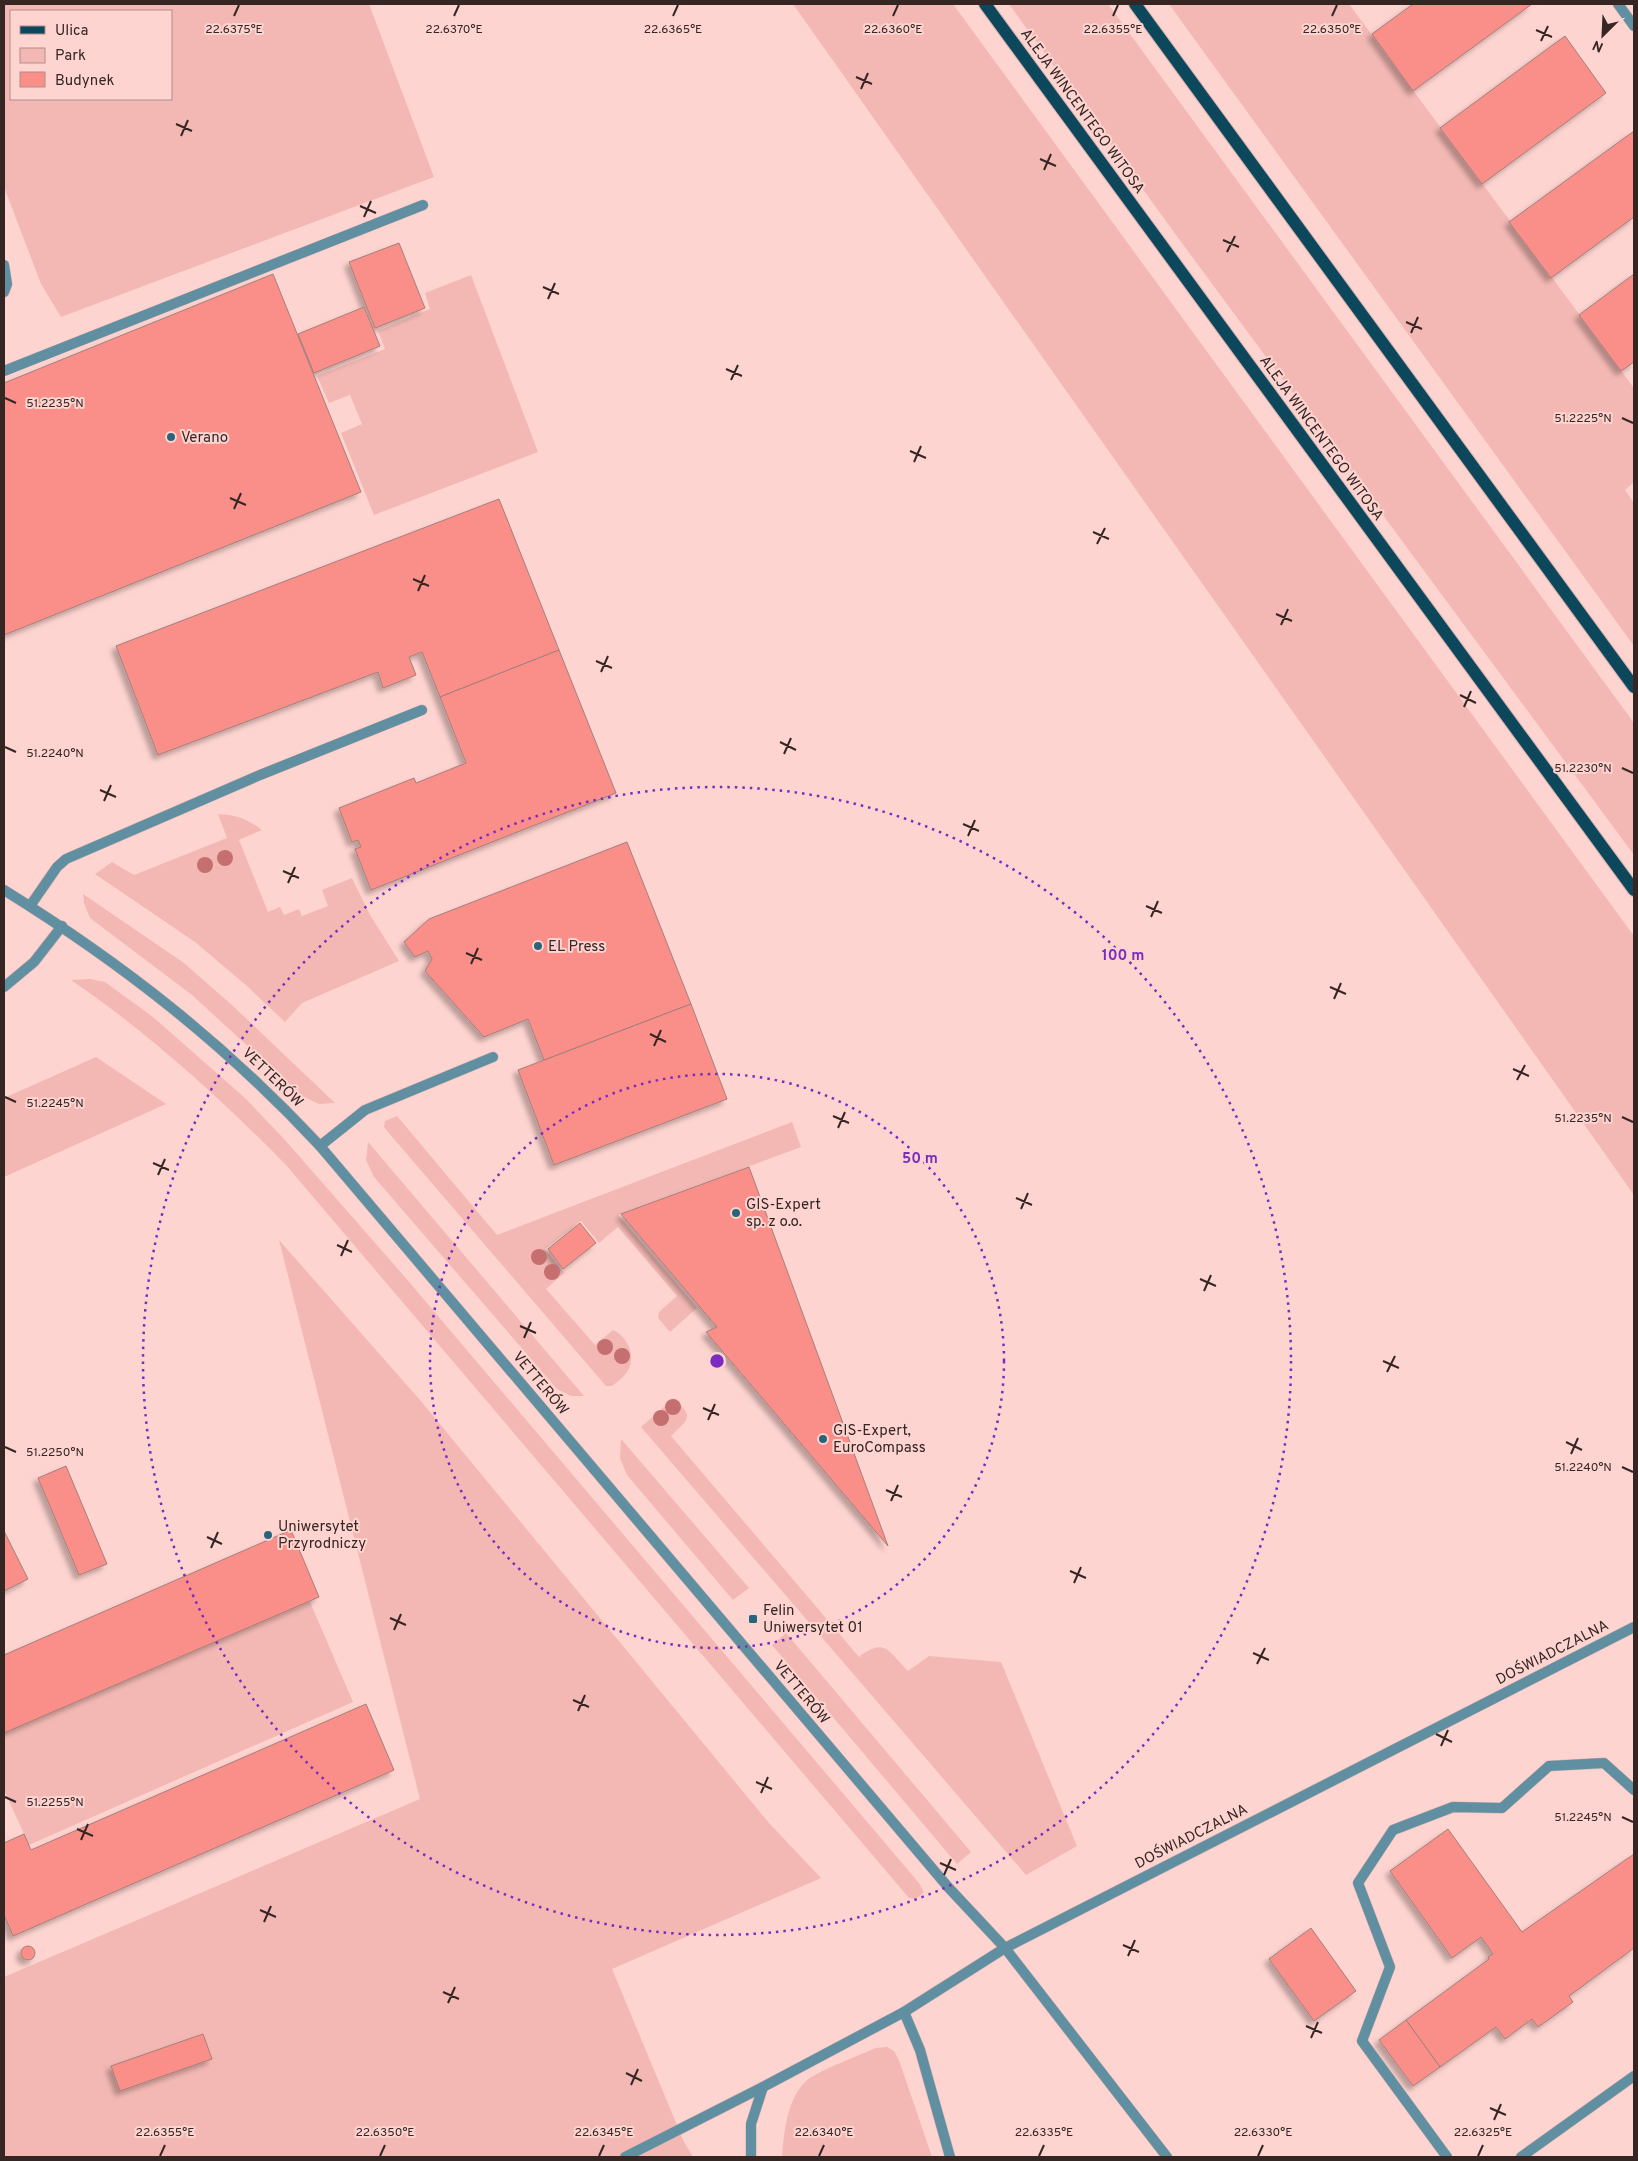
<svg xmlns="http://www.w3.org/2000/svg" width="1638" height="2161" font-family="Overpass,sans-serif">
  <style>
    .green { fill: #f3b8b3; fill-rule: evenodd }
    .building { fill: #f98f88; stroke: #a47f7b; filter: url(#shadow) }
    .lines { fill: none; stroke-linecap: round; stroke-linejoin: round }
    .service-casing { stroke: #d6b1ae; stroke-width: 11 }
    .minor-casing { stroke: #d6b1ae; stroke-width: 11 }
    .primary-casing { stroke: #d6b1ae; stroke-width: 14 }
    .service { stroke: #618fa2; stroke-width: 10 }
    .minor { stroke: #618fa2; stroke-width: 10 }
    .primary { stroke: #0c475b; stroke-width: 12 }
    .tree { fill: #c66f70 }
    .ticks { fill: none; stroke: #352624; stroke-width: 2 }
    .ring { fill: none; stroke: #7b2cbf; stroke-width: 2.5; stroke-dasharray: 2.5 5 }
    .poi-dot { fill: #28657c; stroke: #fed4d0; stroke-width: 2 }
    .labels { text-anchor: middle; stroke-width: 4; stroke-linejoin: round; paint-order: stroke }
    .street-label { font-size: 15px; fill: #352624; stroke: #fed4d0 }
    .poi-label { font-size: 15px; fill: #352624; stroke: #fed4d0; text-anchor: start }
    .ticks-label { font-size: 12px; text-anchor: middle; fill: #352624; stroke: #fed4d0; stroke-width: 4; stroke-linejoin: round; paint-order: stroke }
    .centre { fill: #7b2cbf; stroke: #fed4d0; stroke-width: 2.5 }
    .ring-label { font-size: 15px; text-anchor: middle; font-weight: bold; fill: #7b2cbf; stroke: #fed4d0; stroke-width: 4; stroke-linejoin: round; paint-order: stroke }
  </style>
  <defs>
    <filter id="shadow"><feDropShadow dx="-4.5" dy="4.5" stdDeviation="2.5" flood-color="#0004"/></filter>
  </defs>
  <rect width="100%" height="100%" fill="#fed4d0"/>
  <g class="green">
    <path d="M4 4H369L434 177 61 317 41 284 4 187ZM11 11H171V99H11Z"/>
    <polygon points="793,4 953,4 1634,936 1634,1195"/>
    <polygon points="1009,4 1108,4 1634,723 1634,855 1176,235"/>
    <polygon points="1169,4 1349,4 1634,388 1634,482 1625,490 1634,503 1634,646"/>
    <polygon points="471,275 538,452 374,515 341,433 362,424 350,395 329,403 317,376 385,349 378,331 430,309 425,293"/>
    <path d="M218 814C236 815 248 819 262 830L239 840 268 912 280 907 284 915 299 909 302 916 328 906 322 890 352 878 370 915 399 961 302 1003 285 1022 247 986 195 942 95 874 112 862 134 875 227 838Z"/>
    <polygon points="83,894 184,963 233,1006 335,1103 319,1104 302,1096 192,995 90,918 84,903"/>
    <path d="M90 979 105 982 153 1017 245 1098 285 1140 404 1276 919 1883 924 1892 916 1899 909 1898 286 1165C219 1097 150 1034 71 980Z"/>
    <polygon points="96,1057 166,1104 4,1177 4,1098"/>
    <path d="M397 1116 497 1235 792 1122 801 1147 618 1215 697 1308 670 1332 658 1318 659 1312 677 1296 618 1227 599 1243 581 1221 545 1249 564 1273 546 1289 595 1345 613 1330C628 1337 637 1357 627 1372 623 1378 617 1382 612 1386H606L388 1132 384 1127 385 1121Z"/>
    <polygon points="368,1142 584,1396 571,1396 557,1389 374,1177 366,1160"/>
    <polygon points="279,1240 420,1400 769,1823 821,1878 612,1969 684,2142 693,2157 4,2157 4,1977 420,1799"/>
    <path d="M674 1398C695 1418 688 1419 671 1436L859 1657C885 1637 888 1651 908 1671L929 1656 1001 1662 1077 1846 1026 1875 641 1427Z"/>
    <polygon points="621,1439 749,1588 733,1600 627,1475 620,1458"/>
    <polygon points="307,1595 353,1702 29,1845 4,1790 4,1728"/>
    <polygon points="786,1633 971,1852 957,1864 772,1645"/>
    <path d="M887 2047 894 2051 899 2060 932 2157H782C784 2132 787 2099 806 2081 815 2072 862 2054 876 2048Z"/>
  </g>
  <g class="building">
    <polygon points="1413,4 1532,4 1413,91 1372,34"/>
    <polygon points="1565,36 1606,93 1482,184 1440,128"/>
    <polygon points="1634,131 1634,217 1551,278 1509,222"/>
    <polygon points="399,243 425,308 375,328 349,262"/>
    <polygon points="273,274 361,492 4,635 4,383"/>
    <polygon points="1634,274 1634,362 1621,371 1579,315"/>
    <polygon points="364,307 380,346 314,373 298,334"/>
    <polygon points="499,499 559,650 440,697 422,652 409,657 416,675 383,688 378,672 158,755 116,646"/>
    <polygon points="559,650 616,793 371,890 355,849 361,847 358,840 352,842 339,808 414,778 416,783 466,763 440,697"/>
    <polygon points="627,842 691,1004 544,1060 528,1019 484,1037 425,971 432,959 428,951 415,957 404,942 429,919"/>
    <polygon points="691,1004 727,1099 554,1165 518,1070"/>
    <polygon points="749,1167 888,1546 706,1332 717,1327 621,1214"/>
    <polygon points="580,1223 596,1243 563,1269 548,1249"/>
    <polygon points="66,1466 107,1564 79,1575 38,1478"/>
    <polygon points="291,1530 319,1597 4,1733 4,1655"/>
    <polygon points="4,1531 28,1579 4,1591"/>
    <polygon points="366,1704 394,1770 13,1936 4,1915 4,1843 24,1834 31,1850"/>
    <polygon points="1448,1829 1522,1932 1634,1854 1634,1948 1569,1996 1573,2002 1538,2027 1532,2019 1505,2039 1496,2027 1440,2067 1406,2020 1489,1959 1488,1957 1493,1954 1481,1937 1452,1958 1390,1871"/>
    <polygon points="1311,1928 1356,1991 1314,2021 1269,1959"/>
    <circle cx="28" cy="1953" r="7"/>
    <polygon points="1406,2020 1440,2067 1413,2086 1379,2040"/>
    <polygon points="203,2034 212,2059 120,2091 111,2066"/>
  </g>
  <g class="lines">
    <g class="service-casing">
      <g id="service">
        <polyline points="4,265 7,284 4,292"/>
        <polyline points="4,371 423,205"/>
        <polyline points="30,906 57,867 66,859 260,775 422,710"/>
        <polyline points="4,987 34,962 62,926"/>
        <polyline points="320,1146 365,1110 493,1057"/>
        <polyline points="625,2157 763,2087"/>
        <polyline points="1447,2157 1362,2041 1390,1967 1358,1883 1393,1830 1453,1807 1502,1808 1549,1766 1604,1763 1634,1790"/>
        <polyline points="1521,2157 1634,2076"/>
      </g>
    </g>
    <g class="minor-casing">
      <g id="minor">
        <polyline points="1618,4 1634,26"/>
        <path d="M4 890C123 964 224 1043 320 1146L948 1887 1005 1948 1167 2157"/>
        <polyline points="904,2012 920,2050 950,2157"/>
        <polyline points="751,2157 751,2124 763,2087 904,2012 1005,1948 1634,1627"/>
      </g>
    </g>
    <g class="primary-casing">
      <g id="primary">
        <polyline points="985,4 1634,890"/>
        <polyline points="1135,4 1634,687"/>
      </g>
    </g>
    <use href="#service" class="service"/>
    <use href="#minor" class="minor"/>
    <use href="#primary" class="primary"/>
  </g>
  <g class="tree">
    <circle cx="225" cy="858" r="8"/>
    <circle cx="205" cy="865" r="8"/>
    <circle cx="539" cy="1257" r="8"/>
    <circle cx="552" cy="1272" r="8"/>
    <circle cx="605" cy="1347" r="8"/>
    <circle cx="622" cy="1356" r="8"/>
    <circle cx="673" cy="1407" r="8"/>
    <circle cx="661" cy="1418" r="8"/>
  </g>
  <path class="ticks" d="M234 16 239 5M454 16 459 5M673 16 678 5M893 16 898 5M1113 16 1118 5M1332 16 1337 5M1536 30 1552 37M1541 41 1548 26M856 77 872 84M861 89 868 73M176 124 192 131M181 136 188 120M1040 159 1056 166M1044 170 1051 154M360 206 376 213M364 217 371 201M1223 240 1239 247M1227 252 1235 236M543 287 559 294M548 299 555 283M1406 322 1422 329M1411 333 1418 317M726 369 742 376M731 380 738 365M5 398 16 403M1622 418 1633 423M910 451 926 458M914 462 921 446M230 498 246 505M234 509 241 493M1093 532 1109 539M1097 544 1105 528M413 579 429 586M418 591 425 575M1276 614 1292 621M1281 625 1288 609M596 661 612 668M601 672 608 656M1460 695 1476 703M1464 707 1471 691M780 742 796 750M5 747 16 752M784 754 791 738M1622 768 1633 773M100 790 116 797M104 801 111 785M963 824 979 831M968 836 975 820M283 871 299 878M288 883 295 867M1146 906 1162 913M1151 917 1158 901M466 953 482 960M471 964 478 948M1330 987 1346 994M1334 999 1341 983M650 1034 666 1042M654 1046 661 1030M1513 1069 1529 1076M1517 1080 1525 1065M5 1097 16 1102M833 1116 849 1123M1622 1117 1633 1122M838 1128 845 1112M153 1163 169 1170M158 1175 165 1159M1016 1198 1032 1205M1021 1209 1028 1193M337 1245 352 1252M341 1256 348 1240M1200 1279 1216 1286M1204 1291 1211 1275M520 1326 536 1333M524 1338 531 1322M1383 1361 1399 1368M1387 1372 1395 1356M703 1408 719 1415M708 1420 715 1404M1566 1442 1582 1450M5 1447 16 1452M1571 1454 1578 1438M1622 1467 1633 1472M886 1490 902 1497M891 1501 898 1485M207 1537 222 1544M211 1548 218 1532M1070 1571 1086 1578M1074 1583 1081 1567M390 1618 406 1625M394 1630 401 1614M1253 1653 1269 1660M1257 1664 1265 1648M573 1700 589 1707M578 1711 585 1695M1436 1734 1452 1742M1441 1746 1448 1730M756 1782 772 1789M761 1793 768 1777M5 1797 16 1802M1622 1817 1633 1822M77 1829 93 1836M81 1840 88 1824M940 1863 956 1870M944 1875 951 1859M260 1910 276 1917M264 1922 271 1906M1123 1945 1139 1952M1128 1956 1135 1940M443 1992 459 1999M448 2003 455 1987M1306 2026 1322 2033M1311 2038 1318 2022M626 2073 642 2081M631 2085 638 2069M1490 2108 1506 2115M1494 2120 1501 2104M160 2156 165 2145M380 2156 385 2145M599 2156 604 2145M819 2156 824 2145M1039 2156 1044 2145M1258 2156 1263 2145M1478 2156 1483 2145"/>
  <g class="ring">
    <circle cx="717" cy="1361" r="287"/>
    <circle cx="717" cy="1361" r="574"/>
  </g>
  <g class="poi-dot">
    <circle cx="171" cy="437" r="5"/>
    <circle cx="538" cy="946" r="5"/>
    <circle cx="736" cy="1213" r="5"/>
    <circle cx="823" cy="1439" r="5"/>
    <circle cx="268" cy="1535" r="5"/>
    <rect x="748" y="1614" width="10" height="10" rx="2.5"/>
  </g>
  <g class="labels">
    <g class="street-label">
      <text transform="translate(1083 111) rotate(54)" y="5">ALEJA WINCENTEGO WITOSA</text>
      <text transform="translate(1322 438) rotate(54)" y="5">ALEJA WINCENTEGO WITOSA</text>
      <text transform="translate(273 1077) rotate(44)" y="5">VETTERÓW</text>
      <text transform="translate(541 1383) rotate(50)" y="5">VETTERÓW</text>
      <text transform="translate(1552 1652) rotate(-27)" y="5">DOŚWIADCZALNA</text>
      <text transform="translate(802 1692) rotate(50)" y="5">VETTERÓW</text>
      <text transform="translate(1191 1836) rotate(-27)" y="5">DOŚWIADCZALNA</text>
    </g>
    <g class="poi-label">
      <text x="181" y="442">Verano</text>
      <text x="548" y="951">EL Press</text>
      <text x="746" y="1209">GIS-Expert<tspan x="746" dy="17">sp. z o.o.</tspan></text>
      <text x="833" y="1435">GIS-Expert,<tspan x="833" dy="17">EuroCompass</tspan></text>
      <text x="278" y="1531">Uniwersytet<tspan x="278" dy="17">Przyrodniczy</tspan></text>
      <text x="763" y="1615">Felin<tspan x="763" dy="17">Uniwersytet 01</tspan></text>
    </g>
  </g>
  <g class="ticks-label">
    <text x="234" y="33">22.6375°E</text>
    <text x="454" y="33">22.6370°E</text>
    <text x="1113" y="33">22.6355°E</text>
    <text x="1332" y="33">22.6350°E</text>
    <text x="673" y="33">22.6365°E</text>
    <text x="893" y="33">22.6360°E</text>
    <text x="55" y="407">51.2235°N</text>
    <text x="1583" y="422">51.2225°N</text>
    <text x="55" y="757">51.2240°N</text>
    <text x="1583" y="772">51.2230°N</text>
    <text x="55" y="1107">51.2245°N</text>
    <text x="1583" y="1122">51.2235°N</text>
    <text x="55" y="1456">51.2250°N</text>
    <text x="1583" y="1471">51.2240°N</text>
    <text x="55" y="1806">51.2255°N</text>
    <text x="1583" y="1821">51.2245°N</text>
    <text x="165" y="2136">22.6355°E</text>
    <text x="385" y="2136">22.6350°E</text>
    <text x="604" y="2136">22.6345°E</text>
    <text x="824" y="2136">22.6340°E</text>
    <text x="1044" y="2136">22.6335°E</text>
    <text x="1263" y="2136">22.6330°E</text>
    <text x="1483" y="2136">22.6325°E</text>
  </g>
  <circle cx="717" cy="1361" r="8" class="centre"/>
  <g class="ring-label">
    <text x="1123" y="960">100 m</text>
    <text x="920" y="1163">50 m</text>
  </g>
  <rect width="1638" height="2161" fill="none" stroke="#352624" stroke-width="10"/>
  <rect x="10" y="10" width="162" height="90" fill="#fed4d0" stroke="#ae8e8b"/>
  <rect x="20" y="26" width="25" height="8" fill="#0c475b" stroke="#ae8e8b"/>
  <text x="55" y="35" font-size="15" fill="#352624">Ulica</text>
  <rect x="20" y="48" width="25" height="15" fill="#f3b8b3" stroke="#ae8e8b"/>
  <text x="55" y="60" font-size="15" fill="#352624">Park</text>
  <rect x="20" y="72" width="25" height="15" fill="#f98f88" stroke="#ae8e8b"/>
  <text x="55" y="85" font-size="15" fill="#352624">Budynek</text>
  <g transform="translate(1603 35) rotate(204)" stroke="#fed4d0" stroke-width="4" paint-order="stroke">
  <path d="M0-4L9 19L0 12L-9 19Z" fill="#352624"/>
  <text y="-8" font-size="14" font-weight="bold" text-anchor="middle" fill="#352624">N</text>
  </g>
</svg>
